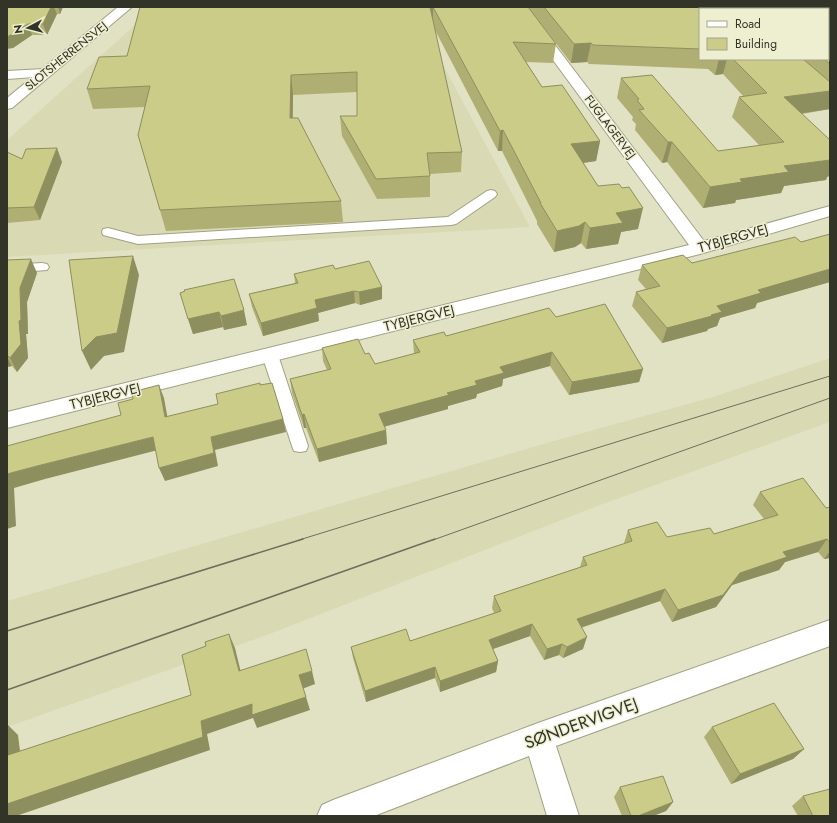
<svg xmlns="http://www.w3.org/2000/svg" width="837" height="823" font-family="Jost,sans-serif">
  <style>
    .built { fill: #d9dab4 }
    .lines { fill: none; stroke-linecap: round; stroke-linejoin: round }
    .lane-casing { stroke: #a0a185; stroke-width: 2 }
    .street-casing { stroke: #a0a185; stroke-width: 2 }
    .secondary-casing { stroke: #a0a185; stroke-width: 2 }
    .lane { fill: #fff; fill-rule: evenodd }
    .street { fill: #fff; fill-rule: evenodd }
    .secondary { fill: #fff; fill-rule: evenodd }
    .tram-far1 { stroke: #6e6f5d; stroke-width: 1 }
    .tram { stroke: #6e6f5d; stroke-width: 1.5 }
    .wall { fill: #afaf74; fill-rule: evenodd }
    .shaded-wall { fill: #8e8f5e }
    .building { fill: #cbcc87; stroke: #8e8f5e }
    .labels { text-anchor: middle; stroke-width: 3; stroke-linejoin: round; paint-order: stroke }
    .far-street-label { font-size: 12px; fill: #333428; stroke: #eeefd1 }
    .street-label { font-size: 14px; fill: #333428; stroke: #eeefd1 }
    .near-street-label { font-size: 17px; fill: #333428; stroke: #eeefd1 }
  </style>
  <rect width="100%" height="100%" fill="#e1e2c4"/>
  <g class="built">
    <polygon points="155,7 412,7 530,227 7,257 7,140"/>
    <polygon points="830,358 830,422 600,505 267,635 7,727 7,601 557,440 713,397"/>
  </g>
  <g class="lines">
    <g class="lane-casing">
      <g id="lane">
        <polygon points="491,190 495,191 497,194 495,197 456,224 451,225 138,244 103,235 102,232 103,229 108,228 138,236 448,217 487,191"/>
        <polygon points="42,263 47,264 49,267 47,270 7,273 7,265"/>
        <polygon points="270,350 275,351 278,355 308,446 306,451 300,452 294,451 292,446 262,355 265,351"/>
      </g>
    </g>
    <g class="street-casing">
      <g id="street">
        <polygon points="514,7 526,7 704,241 830,206 830,216 700,254 7,428 7,412 689,245"/>
        <polygon points="44,69 49,70 51,73 49,76 7,79 7,71"/>
        <polygon points="830,620 830,646 556,746 579,816 547,816 529,756 374,816 317,816 322,805 333,800 538,723"/>
      </g>
    </g>
    <g class="secondary-casing">
      <polygon id="secondary" points="118,7 132,7 12,108 7,109 7,98"/>
    </g>
    <use href="#lane" class="lane"/>
    <use href="#street" class="street"/>
    <use href="#secondary" class="secondary"/>
    <g class="tram-far1">
      <polyline points="299,540 830,376"/>
      <polyline points="433,540 830,398"/>
    </g>
    <g class="tram">
      <polyline points="7,631 303,539"/>
      <polyline points="7,690 435,539"/>
    </g>
  </g>
  <g class="wall">
    <polygon points="7,7 63,7 60,14 57,14 47,35 32,35 13,48"/>
    <polygon points="140,7 528,7 556,44 553,63 526,62 542,87 600,141 596,161 583,163 598,186 638,229 621,232 618,244 586,249 581,243 575,247 554,252 537,224 537,221 502,151 498,151 435,30 462,152 461,172 430,174 430,197 377,199 342,136 340,116 357,116 357,92 293,95 293,118 341,201 343,222 166,231 138,135 145,107 93,109 87,89 127,56"/>
    <path d="M528 7H830V109L802 114 827 177 826 180 784 186 781 193 736 200 735 203 703 208 667 162 662 163 635 130 636 124 632 120 633 117 617 98 621 78 718 151 760 146 732 117 739 97H744L723 74 715 75 708 69 589 64 587 62 571 63ZM700 9H828V59H700Z"/>
    <polygon points="7,152 22,159 62,162 40,220 7,223"/>
    <polygon points="830,234 830,282 757,303 755,308 720,318 717,326 708,329 707,331 662,343 632,306 636,292 646,289 638,280 642,265 692,263 801,242"/>
    <polygon points="7,260 37,273 27,302 28,334 26,334 28,358 17,372 12,366 7,367"/>
    <polygon points="335,269 382,299 360,305 355,303 318,313 319,321 263,336 252,307 249,294 295,283 294,274"/>
    <polygon points="180,293 247,325 224,330 223,327 193,334"/>
    <polygon points="556,317 643,369 639,382 569,395 550,366 503,379 502,386 477,394 476,398 448,406 448,409 384,426 386,430 387,444 319,462 306,428 304,428 292,393 290,379 327,370 323,361 322,348 365,354 375,364 414,354 413,340 446,336"/>
    <polygon points="760,492 826,508 830,507 830,558 824,559 818,552 785,562 779,570 732,585 716,607 672,622 660,601 581,628 583,649 563,658 559,655 544,660 530,636 493,649 498,661 496,672 440,692 435,678 366,702 353,658 351,647 410,641 494,613 492,608 494,596 580,567 583,557 624,544 624,543 628,530 667,537 714,534 764,519 753,505"/>
    <polygon points="712,727 804,749 793,759 731,784 704,737"/>
    <polygon points="620,787 673,802 666,811 653,816 622,816 614,797"/>
    <polygon points="803,796 830,816 798,816 792,806"/>
  </g>
  <g class="shaded-wall">
    <polygon points="51,7 54,7 57,14 47,35 43,24"/>
    <polygon points="58,7 63,7 60,14"/>
    <polygon points="430,7 433,7 433,25"/>
    <polygon points="28,24 32,35 13,48 7,49 7,37"/>
    <polygon points="591,43 587,62 571,63 574,44"/>
    <polygon points="719,59 727,59 723,74 715,75"/>
    <polygon points="291,75 293,95 292,138 290,118"/>
    <polygon points="830,91 830,109 777,117 784,97"/>
    <polygon points="503,130 502,151 498,151 500,131"/>
    <polygon points="600,141 596,161 568,165 571,144"/>
    <polygon points="668,142 672,142 667,162 662,163"/>
    <polygon points="57,148 62,162 40,220 34,207"/>
    <polygon points="830,160 830,176 827,177 826,180 784,186 781,193 736,200 735,203 703,208 710,187 784,166"/>
    <polygon points="643,208 638,229 621,232 618,244 586,249 590,228 616,213"/>
    <polygon points="585,222 581,243 575,247 554,252 557,231"/>
    <polygon points="133,256 139,275 124,352 104,356 91,370 82,351"/>
    <polygon points="31,259 37,273 27,302 28,334 26,334 28,358 17,372 10,358 20,288"/>
    <polygon points="830,269 830,282 757,303 755,308 720,318 717,326 708,329 707,331 662,343 667,328 717,306 758,290"/>
    <polygon points="382,287 382,299 360,305 359,292"/>
    <polygon points="354,291 355,303 318,313 319,321 263,336 261,323 315,300"/>
    <polygon points="244,310 247,325 224,330 221,316"/>
    <polygon points="219,312 223,327 193,334 188,319"/>
    <polygon points="552,352 550,366 503,379 502,386 477,394 476,398 448,406 448,409 380,428 379,414 447,393 475,381 500,367"/>
    <polygon points="7,357 12,366 7,367"/>
    <polygon points="643,369 639,382 569,395 572,382"/>
    <polygon points="159,385 164,398 170,431 165,417"/>
    <polygon points="304,414 306,428 304,428 302,415"/>
    <polygon points="283,419 286,432 215,450 218,466 165,481 159,468 211,437"/>
    <polygon points="386,430 387,444 319,462 317,449"/>
    <polygon points="153,437 158,450 45,479 14,488 16,526 7,529 7,474 37,466"/>
    <polygon points="827,539 818,552 785,562 779,570 732,585 716,607 672,622 678,610 740,573 783,552"/>
    <polygon points="830,551 830,558 824,559"/>
    <polygon points="665,589 660,601 573,630 577,619"/>
    <polygon points="532,624 530,636 487,651 489,640"/>
    <polygon points="229,634 235,648 244,685 239,671"/>
    <polygon points="587,637 583,649 563,658 567,647"/>
    <polygon points="562,644 559,655 544,660 547,649"/>
    <polygon points="498,661 496,672 440,692 440,681"/>
    <polygon points="435,667 435,678 366,702 365,691"/>
    <polygon points="312,671 315,684 302,689 299,675"/>
    <polygon points="306,697 310,710 257,728 253,718 207,734 210,750 16,816 7,816 7,804 201,721 252,704"/>
    <polygon points="7,724 18,735 22,767 8,755 7,741"/>
    <polygon points="804,749 793,759 731,784 740,774"/>
    <polygon points="673,802 666,811 653,816 638,816"/>
  </g>
  <g class="building">
    <polygon points="7,7 51,7 43,24 28,24 9,36 7,37"/>
    <polygon points="140,7 432,7 430,7 462,152 427,153 430,176 376,179 340,116 357,116 357,72 291,75 290,118 298,118 341,201 160,210 138,135 150,86 87,89 99,57 127,56"/>
    <polygon points="433,7 528,7 556,44 513,42 542,87 562,85 600,141 571,144 598,186 619,184 622,188 629,187 643,208 616,213 623,223 590,228 585,222 579,226 557,231 540,203 541,203 503,130 500,131"/>
    <polygon points="544,7 830,7 830,64 824,59 828,59 828,9 700,9 700,49 593,45 591,43 574,44"/>
    <polygon points="733,59 803,59 830,82 830,91 784,97 830,140 830,160 784,166 789,172 740,179 742,182 710,187 672,142 668,142 639,110 644,109 637,100 639,99 621,78 652,75 718,151 784,142 739,97 767,93"/>
    <polygon points="57,148 34,207 7,208 7,152 22,159 26,149"/>
    <polygon points="830,234 830,269 758,290 761,293 717,306 722,312 711,315 712,316 667,328 636,292 660,286 642,265 683,255 692,263 795,237 801,242"/>
    <polygon points="133,256 117,333 96,337 82,351 69,260"/>
    <polygon points="31,259 20,288 21,320 19,321 21,344 10,358 7,355 7,260"/>
    <polygon points="369,261 382,287 359,292 354,291 315,300 317,308 261,323 249,294 298,283 294,274 333,265 335,269"/>
    <polygon points="234,279 244,310 221,316 219,312 188,319 180,293 185,291 184,290"/>
    <polygon points="605,304 643,369 572,382 552,352 500,367 504,373 475,381 477,385 447,393 449,395 379,414 386,430 317,449 304,414 302,415 290,379 331,369 322,348 358,339 365,354 369,353 375,364 420,352 413,340 444,332 446,336 549,308 556,317"/>
    <polygon points="260,383 260,385 272,383 283,419 211,437 214,453 159,468 153,437 37,466 7,474 7,446 121,415 118,403 133,399 132,392 159,385 165,417 218,404 216,394"/>
    <polygon points="803,478 826,508 830,507 830,543 827,539 783,552 787,557 740,573 723,595 678,610 665,589 577,619 587,637 567,647 562,644 547,649 532,624 489,640 498,661 440,681 435,667 365,691 351,647 406,629 410,641 501,611 494,596 587,565 583,557 632,541 628,530 657,522 667,537 710,528 714,534 778,515 760,492"/>
    <polygon points="229,634 239,671 306,649 312,671 299,675 306,697 252,715 252,704 201,721 203,737 7,804 7,741 8,755 191,695 182,655 206,646 205,642"/>
    <polygon points="774,703 804,749 740,774 712,727"/>
    <polygon points="663,776 673,802 638,816 631,816 620,787"/>
    <polygon points="830,789 830,816 813,816 803,796"/>
  </g>
  <g class="labels">
    <g class="far-street-label">
      <text transform="translate(66 56) rotate(-39)" y="4">SLOTSHERRENSVEJ</text>
      <text transform="translate(610 127) rotate(53)" y="4">FUGLAGERVEJ</text>
    </g>
    <g class="street-label">
      <text transform="translate(733 238) rotate(-16)" y="5">TYBJERGVEJ</text>
      <text transform="translate(419 318) rotate(-14)" y="5">TYBJERGVEJ</text>
      <text transform="translate(105 396) rotate(-14)" y="5">TYBJERGVEJ</text>
    </g>
    <g class="near-street-label">
      <text transform="translate(581 723) rotate(-20)" y="6">SØNDERVIGVEJ</text>
    </g>
  </g>
  <rect width="837" height="823" fill="none" stroke="#333428" stroke-width="16"/>
  <rect x="699" y="8" width="130" height="52" fill="#eeefd1" stroke="#a3a48d"/>
  <rect x="707" y="21" width="20" height="6" fill="#ffffff" stroke="#a3a48d"/>
  <text x="735" y="28" font-size="12" fill="#333428">Road</text>
  <rect x="707" y="38" width="20" height="12" fill="#cbcc87" stroke="#a3a48d"/>
  <text x="735" y="48" font-size="12" fill="#333428">Building</text>
  <g transform="translate(28 28) rotate(263)" stroke="#eeefd1" stroke-width="3" paint-order="stroke">
  <path d="M0-3L7 15L0 10L-7 15Z" fill="#333428"/>
  <text y="-6" font-size="11" font-weight="bold" text-anchor="middle" fill="#333428">N</text>
  </g>
</svg>
